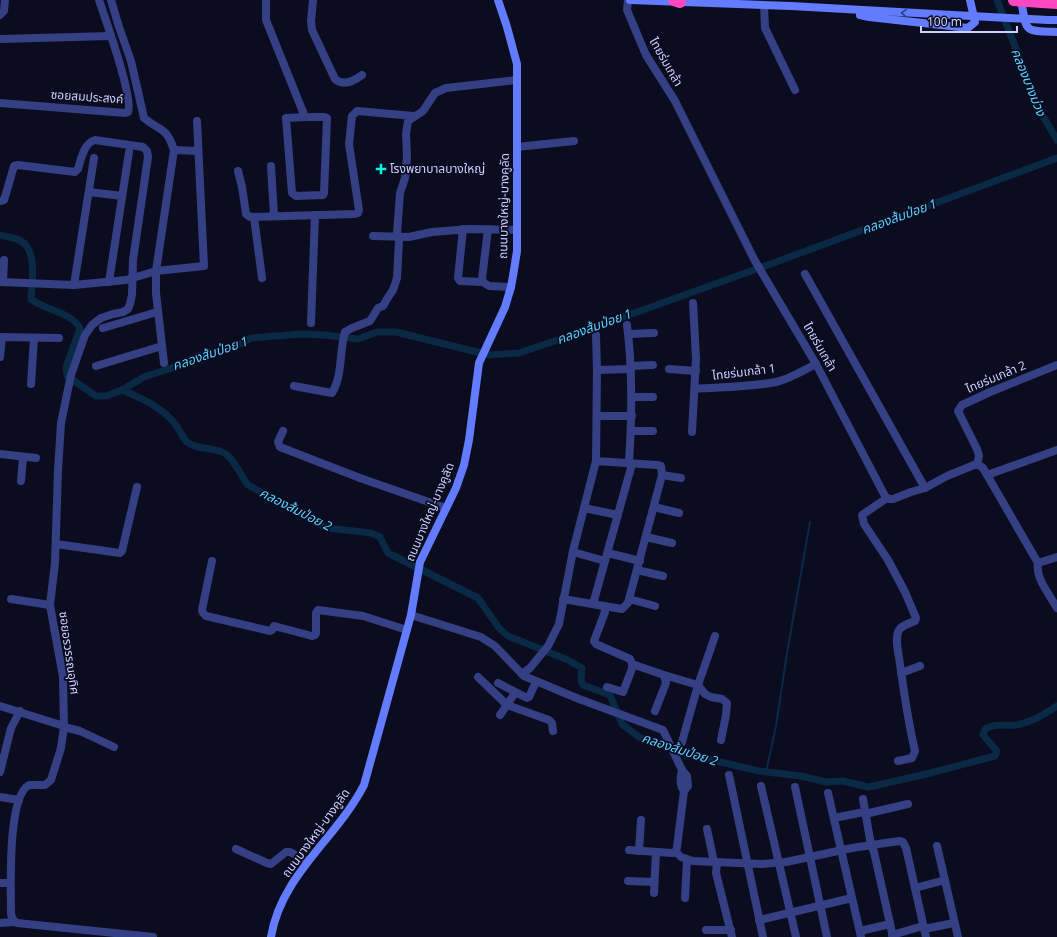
<svg xmlns="http://www.w3.org/2000/svg" width="1057" height="937" font-family="'Noto Sans','Noto Sans Thai',sans-serif">
  <style>
    .lines { fill: none; stroke-linecap: round; stroke-linejoin: round }
    .stream { stroke: #092944; stroke-width: 2 }
    .canal { stroke: #092944; stroke-width: 7 }
    .street { stroke: #344083; stroke-width: 8 }
    .secondary { stroke: #637cff; stroke-width: 8 }
    .highway { stroke: #ff47c1; stroke-width: 12 }
    .secondary-bridge { stroke: #637cff; stroke-width: 8 }
    .highway-bridge { stroke: #ff47c1; stroke-width: 12 }
    .oneway { stroke: #333e85 }
    .poi-dot { fill: #00f7e3; stroke: #0c0c21; stroke-width: 1.5 }
    .labels { text-anchor: middle; stroke-width: 3.5; stroke-linejoin: round; paint-order: stroke }
    .street-label { font-size: 12px; fill: #ccd0ff; stroke: #0c0c21 }
    .poi-label { font-size: 12px; fill: #ccd0ff; stroke: #0c0c21; text-anchor: start }
    .water-label { font-size: 13px; font-style: italic; fill: #5ad1ff; stroke: #0c0c21 }
  </style>
  <rect width="100%" height="100%" fill="#0c0c21"/>
  <g class="lines">
    <polyline class="stream" points="766,772 776,726 787,653 810,522"/>
    <g class="canal">
      <polyline points="997,0 1040,111 1057,140"/>
      <path d="M0 235C6 237 13 237 19 240 38 248 32 283 31 299 44 310 74 313 80 329L66 367 67 376 96 396H106L122 390 144 377 172 368 198 356 222 351 238 345 251 338 301 334 325 335 358 339 377 332H396L489 355 519 353 593 328 776 262 1057 158"/>
      <path d="M122 390C141 398 162 407 175 424 180 430 182 437 187 442 197 450 211 447 222 452 232 455 241 476 248 485L327 528 371 533 380 537 388 553 478 598 499 628 508 636 568 660 582 668 581 681 583 685 610 695 622 724 639 737 658 744 695 756 759 771 801 776 826 782 843 781 868 787 874 786 930 773 995 756 997 751 983 735 985 729C995 723 1005 726 1016 725 1030 723 1045 714 1057 706"/>
    </g>
    <g class="street">
      <path d="M111 0 119 27 131 61 144 118C161 132 166 126 174 150L156 271V293L164 363"/>
      <polyline points="266,0 266,20 305,117"/>
      <path d="M313 0 311 21 312 30 335 79C343 86 354 81 362 75"/>
      <polyline points="628,0 627,10 646,55 675,101 755,261 816,364 885,496 888,499 893,499 911,492 925,488 947,476 974,465 979,465 983,468 1038,563 1057,557"/>
      <polyline points="764,5 765,28 795,90"/>
      <polyline points="0,15 4,11 5,0"/>
      <polyline points="0,39 111,36"/>
      <path d="M0 103 125 113 128 112C134 99 105 18 99 0"/>
      <polygon points="305,117 325,117 327,118 324,193 323,195 296,196 292,193 286,118"/>
      <polyline points="517,147 574,141"/>
      <polyline points="174,150 198,151"/>
      <polyline points="271,166 274,216"/>
      <polyline points="238,171 242,187 246,214 250,217 355,214 358,213 359,210 349,144 352,116 357,111 414,116"/>
      <polyline points="89,192 122,196"/>
      <path d="M0 201 4 200 5 197 14 166 18 165 75 172 78 169C81 159 84 143 95 140L143 147 147 151 148 157 133 260 132 295 130 304 128 309 123 312 113 314 101 318 92 325 85 335 71 375 61 423 58 470 55 563 50 605 63 677 64 727 61 748 51 780 45 785H29C7 797 11 889 11 914L13 920 17 923 153 937"/>
      <polyline points="254,217 262,278"/>
      <polyline points="463,229 458,278 460,281 483,282"/>
      <polyline points="488,229 482,279 483,282 489,286 511,287"/>
      <polyline points="373,236 409,237 432,232 470,229 517,230"/>
      <polyline points="805,274 925,488"/>
      <polyline points="0,282 74,285 126,280 156,271 204,266 197,121"/>
      <polyline points="3,282 4,260"/>
      <polyline points="109,282 129,152"/>
      <polyline points="74,285 94,158"/>
      <polyline points="311,323 315,215"/>
      <path d="M627 325C633 371 632 417 629 463"/>
      <polyline points="103,328 157,312"/>
      <polyline points="629,334 654,333"/>
      <polyline points="0,337 59,338"/>
      <polyline points="0,357 2,337"/>
      <polyline points="96,366 162,346"/>
      <polyline points="631,366 653,365"/>
      <polyline points="669,369 696,371"/>
      <polyline points="597,370 631,369"/>
      <polyline points="31,384 34,338"/>
      <path d="M294 386 332 393C343 375 339 352 345 332L352 328 370 321 378 308 383 306 387 299 393 290 397 278 399 241 397 233 400 193 405 178 407 157 406 134 408 121 423 111 435 93 446 88 516 80"/>
      <path d="M695 389C722 387 750 387 776 382 790 379 804 370 816 364"/>
      <polyline points="632,397 653,397"/>
      <polyline points="597,416 632,416"/>
      <polyline points="283,431 278,442 280,447 360,478 446,508"/>
      <polyline points="631,431 653,431"/>
      <polyline points="692,432 696,358 693,303"/>
      <polyline points="0,454 36,458"/>
      <polyline points="596,461 657,465 661,466 662,475 628,603 622,609 604,606"/>
      <polyline points="977,465 979,456 977,449 958,411 962,405 990,392 1057,365"/>
      <polyline points="662,475 681,478"/>
      <polyline points="987,475 1057,450"/>
      <polyline points="21,481 23,457"/>
      <path d="M887 498 862 515 864 524 888 560 905 592 916 618 915 621C910 623 902 625 899 630 894 639 899 654 900 664 904 693 908 722 915 751L912 758 898 761"/>
      <polyline points="654,507 679,513"/>
      <polyline points="584,508 618,515"/>
      <polyline points="646,537 672,543"/>
      <polyline points="56,544 120,553 122,551 137,487"/>
      <polyline points="573,552 605,561"/>
      <polyline points="608,553 640,561"/>
      <polyline points="212,561 202,610 203,613 206,616 270,631 272,630 274,626 312,636 315,635 316,633 316,613 318,610 363,616 407,630"/>
      <path d="M1038 563C1035 578 1050 595 1057 608"/>
      <polyline points="637,570 663,576"/>
      <polyline points="11,599 50,605"/>
      <polyline points="563,599 604,606 605,612 594,641 596,644 630,659 633,666 623,692 607,687"/>
      <polyline points="629,599 655,606"/>
      <polyline points="593,604 632,464"/>
      <polyline points="411,615 481,637 495,646 524,676 579,699 663,730 682,770 687,776 688,786 684,791 677,847 676,852 672,853 629,850"/>
      <polyline points="632,664 664,675 666,683 655,711"/>
      <polyline points="901,673 920,666"/>
      <polyline points="522,674 530,668 548,646 559,624 573,551 596,461 597,370 596,335"/>
      <polyline points="664,675 698,685 705,694 711,697 722,699 727,703 726,715 721,740"/>
      <polyline points="478,677 507,705 549,720 552,723 553,731"/>
      <polyline points="498,683 527,698 529,697 536,682"/>
      <polyline points="0,706 64,726"/>
      <polyline points="500,715 515,693"/>
      <polyline points="64,727 80,731 114,747"/>
      <polyline points="682,742 698,685 715,636"/>
      <path d="M682 770C680 777 679 785 684 791"/>
      <polyline points="0,772 11,728 20,711"/>
      <polyline points="729,775 763,937"/>
      <polyline points="761,786 796,937"/>
      <polyline points="795,787 827,937"/>
      <polyline points="828,793 861,937"/>
      <polyline points="0,797 19,800"/>
      <polyline points="863,799 871,845 874,852 893,937"/>
      <polyline points="865,814 908,804"/>
      <polyline points="834,818 864,812"/>
      <polyline points="707,829 714,862"/>
      <polyline points="937,846 958,937"/>
      <polyline points="236,849 267,863 271,864 286,852 290,852 307,861"/>
      <polyline points="639,851 641,820"/>
      <polyline points="676,852 681,857 693,861 761,864 786,862 852,848 899,841 903,842 906,848 926,937"/>
      <polyline points="717,862 716,873 732,937"/>
      <polyline points="628,881 654,882"/>
      <polyline points="0,883 10,883"/>
      <polyline points="915,888 945,880"/>
      <polyline points="654,893 656,852"/>
      <polyline points="685,898 687,860"/>
      <polyline points="759,920 852,898"/>
      <polyline points="0,923 15,922"/>
      <polyline points="924,929 954,923"/>
      <polyline points="706,930 731,930"/>
      <polyline points="860,931 890,924"/>
      <polyline points="892,935 923,926"/>
    </g>
    <g class="secondary">
      <polyline points="630,0 791,6 971,16"/>
      <path d="M1021 0C1027 33 1023 31 1057 32"/>
      <polyline points="860,15 869,17 968,28 975,22 970,0"/>
      <polyline points="1048,20 1057,20"/>
      <path d="M271 937C281 875 337 838 364 785L411 615 420 562 456 488 464 465 469 440 479 363 505 307 511 287 513 276 517 251V64L507 27 498 0"/>
    </g>
    <g class="highway">
      <polyline points="674,0 680,2"/>
      <polyline points="1042,2 1057,3"/>
    </g>
    <polyline class="secondary-bridge" points="971,16 1048,20"/>
    <polyline class="highway-bridge" points="1014,0 1042,2"/>
  </g>
  <defs><path id="oneway-chevron" d="M-2-3.5L2.5 0L-2 3.5" fill="none" stroke-width="1.6" stroke-linecap="round" stroke-linejoin="round"/></defs>
  <use class="oneway" href="#oneway-chevron" transform="translate(904 13) rotate(-177)"/>
  <path class="poi-dot" d="M379 163h4v4h4v4h-4v4h-4v-4h-4v-4h4z"/>
  <g class="labels">
    <g class="street-label">
      <text transform="translate(666 62) rotate(60)" y="4">ไทยร่มเกล้า</text>
      <text transform="translate(87 97) rotate(4)" y="4">ซอยสมประสงค์</text>
      <text transform="translate(504 206) rotate(-89)" y="4">ถนนบางใหญ่-บางคูลัด</text>
      <text transform="translate(820 347) rotate(60)" y="4">ไทยร่มเกล้า</text>
      <text transform="translate(744 372) rotate(-7)" y="4">ไทยร่มเกล้า 1</text>
      <text transform="translate(996 377) rotate(-23)" y="4">ไทยร่มเกล้า 2</text>
      <text transform="translate(430 512) rotate(-67)" y="4">ถนนบางใหญ่-บางคูลัด</text>
      <text transform="translate(69 653) rotate(82)" y="4">ซอยอรวรรณอุทิศ</text>
      <text transform="translate(316 833) rotate(-54)" y="4">ถนนบางใหญ่-บางคูลัด</text>
    </g>
    <g class="poi-label">
      <text x="390" y="173">โรงพยาบาลบางใหญ่</text>
    </g>
    <g class="water-label">
      <text transform="translate(1029 82) rotate(68)" y="5">คลองบางม่วง</text>
      <text transform="translate(899 216) rotate(-20)" y="5">คลองส้มป่อย 1</text>
      <text transform="translate(594 326) rotate(-20)" y="5">คลองส้มป่อย 1</text>
      <text transform="translate(210 353) rotate(-19)" y="5">คลองส้มป่อย 1</text>
      <text transform="translate(296 509) rotate(27)" y="5">คลองส้มป่อย 2</text>
      <text transform="translate(680 749) rotate(18)" y="5">คลองส้มป่อย 2</text>
    </g>
  </g>
  <path d="M921 26v6h96v-6" fill="none" stroke="#ccd0ff" stroke-width="2"/>
  <text x="927" y="26" font-size="12" fill="#ccd0ff" stroke="#0c0c21" stroke-width="3" paint-order="stroke">100 m</text>
</svg>
